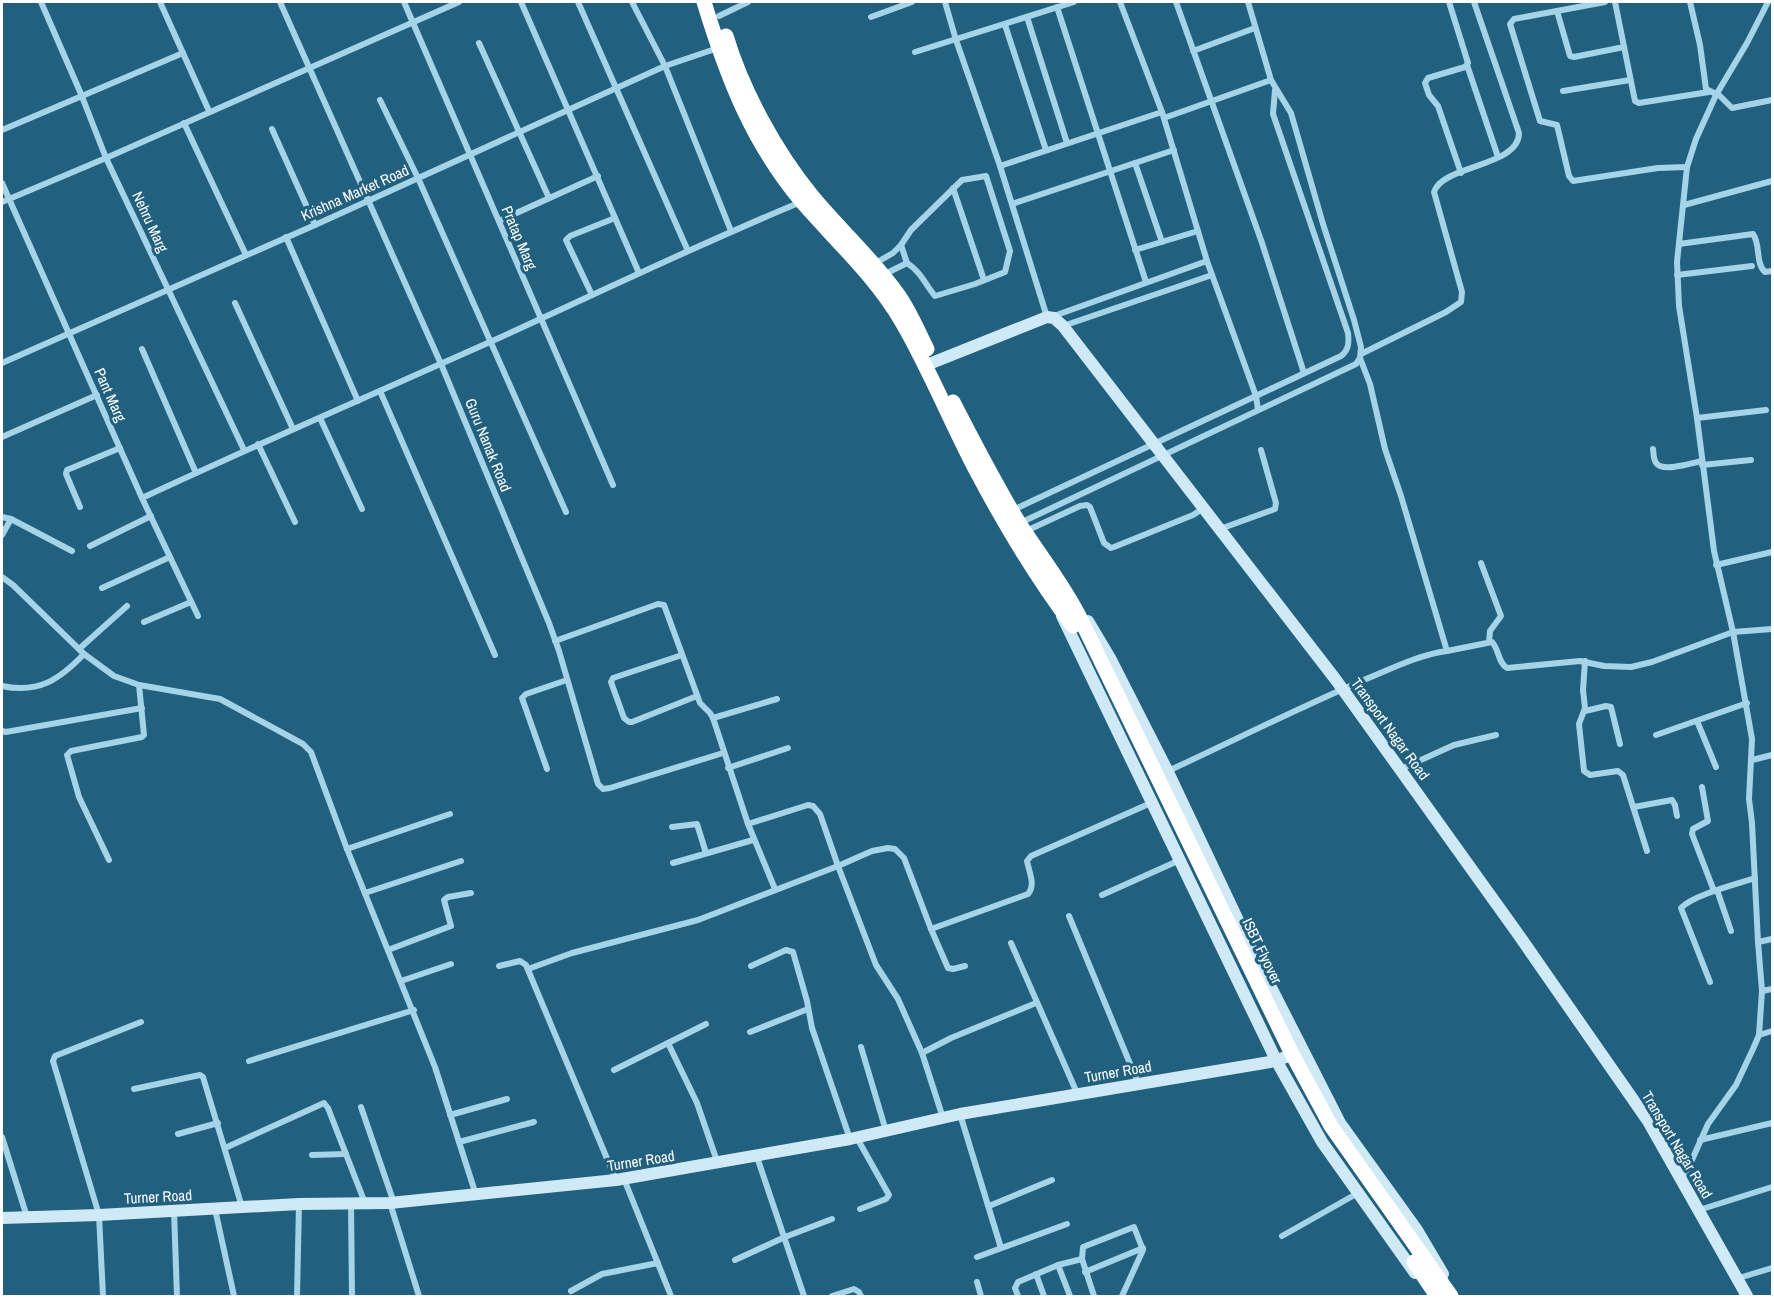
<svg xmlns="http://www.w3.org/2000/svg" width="1774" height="1298" font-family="'Archivo Narrow',sans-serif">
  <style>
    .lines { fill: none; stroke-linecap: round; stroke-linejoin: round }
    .street { stroke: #a5d3e7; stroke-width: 6 }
    .secondary { stroke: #cfe9f6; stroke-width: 12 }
    .highway { stroke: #fff; stroke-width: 15 }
    .highway-bridge { stroke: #fff; stroke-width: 15 }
    .labels { text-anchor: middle; stroke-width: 6; stroke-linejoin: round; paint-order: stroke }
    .street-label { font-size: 15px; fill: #fff; stroke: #21607e }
  </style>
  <rect width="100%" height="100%" fill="#21607e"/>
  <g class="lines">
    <g class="street">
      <polyline points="41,2 81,94 106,158 244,450"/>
      <polyline points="160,2 209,111"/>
      <polyline points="280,2 441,364 549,623 559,651 598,784 603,789 610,788 723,753"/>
      <polyline points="404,2 613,485"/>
      <polyline points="521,2 639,273"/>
      <polyline points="578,2 688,251"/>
      <polyline points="632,2 665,66 731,231"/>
      <polyline points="945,2 956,40 1000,166 1047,317"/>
      <polyline points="1120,2 1162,112 1207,261 1256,396 1258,410"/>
      <polyline points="1176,2 1262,243 1304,373"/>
      <polyline points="1449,2 1468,63 1465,67 1428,78 1425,83 1429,95 1438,106 1461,173"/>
      <polyline points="1605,2 1514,19 1510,24 1540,121 1557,125 1569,176 1573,181 1658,168 1687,167"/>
      <polyline points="1615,2 1635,101 1639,103 1709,92"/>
      <polyline points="1690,2 1700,45 1706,89 1720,96 1732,108 1772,100"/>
      <polyline points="1057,7 1146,282"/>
      <polyline points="1557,11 1570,56 1574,57 1624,47"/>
      <polyline points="719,16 748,2"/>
      <polyline points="871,17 912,2"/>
      <polyline points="1027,17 1067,143"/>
      <polyline points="1005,25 1046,150"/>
      <polyline points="479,43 549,198"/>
      <polyline points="1193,51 1255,28"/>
      <polyline points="915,52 1074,2"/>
      <polyline points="1467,65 1498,157"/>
      <polyline points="1563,91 1630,80"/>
      <polyline points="380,100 418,178 566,512"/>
      <polyline points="1164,118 1271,80"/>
      <polyline points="184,123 246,255"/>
      <polyline points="272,129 315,225"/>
      <polyline points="2,130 183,53"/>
      <polyline points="1135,163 1162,242"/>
      <polyline points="1000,166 1162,112"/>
      <polyline points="2,183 142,498 198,616"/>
      <polyline points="953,188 984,280"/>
      <polyline points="2,202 106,158 459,2"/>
      <polyline points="1012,204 1174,150"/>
      <polyline points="1684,205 1772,181"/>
      <polyline points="499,221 598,176"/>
      <polyline points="286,237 358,401"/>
      <path d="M1679 244 1753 234C1761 245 1755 263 1765 272L1772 271"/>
      <polyline points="901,245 907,263"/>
      <polyline points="1135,250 1198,231"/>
      <path d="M874 264 893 253 901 245 911 230 962 180 986 176 1010 251 1005 272 975 284 935 296C925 284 921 272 907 263L885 274"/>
      <polyline points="1677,275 1752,266"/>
      <polyline points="592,295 566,240 570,236 615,218"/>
      <polyline points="235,303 293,429"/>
      <polyline points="1051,317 1207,261"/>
      <polyline points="1063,326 1212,275"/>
      <polyline points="142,349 196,473"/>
      <path d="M1361 354 1446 312 1461 302 1462 292 1434 192C1442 165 1519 167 1519 133L1474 2"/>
      <polyline points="2,363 315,225 665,66 718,48"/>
      <polyline points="380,391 495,655"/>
      <polyline points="320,418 362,509"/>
      <polyline points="1697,418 1766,410"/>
      <polyline points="2,437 97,395"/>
      <polyline points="258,444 295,522"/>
      <path d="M1653 449C1654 455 1653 460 1657 464 1664 472 1692 463 1702 461"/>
      <polyline points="1702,465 1751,460"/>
      <path d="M142 498C260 443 380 391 499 338 600 292 699 244 801 202"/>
      <polyline points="80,507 66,474 67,470 120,448"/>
      <path d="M1013 510 1341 356C1349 350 1349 342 1348 333L1273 114 1275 90"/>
      <polyline points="2,517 11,519 72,551"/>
      <polyline points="1020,523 1356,364 1360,358"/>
      <polyline points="1220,529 1275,509 1276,503 1261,450"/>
      <polyline points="1026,531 1080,506 1087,505 1090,507 1104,543 1111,548 1114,547 1193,515 1204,508"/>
      <polyline points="2,535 11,519"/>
      <polyline points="90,546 151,516"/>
      <polyline points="1481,563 1501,616 1490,631 1489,642"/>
      <polyline points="1716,565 1772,552"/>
      <polyline points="2,577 13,585 84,654 114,676 139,685 220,699 303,744 311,752 347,849 435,1067 476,1195"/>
      <polyline points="102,588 170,557"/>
      <polyline points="144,622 191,602"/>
      <polyline points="555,641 658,604 664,605 700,703 710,713 713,718 748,824 808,805 813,806 820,814 838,866 876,965 898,999 922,1053 943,1118"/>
      <polyline points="79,649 127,606"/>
      <path d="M1447 651 1492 642C1499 649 1498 663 1507 668L1580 661 1604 666 1631 667 1652 662 1733 632 1772 629"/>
      <polyline points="682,655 613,678 611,682 624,718 629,722 632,722 697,696"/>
      <polyline points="1585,661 1583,690 1585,708 1579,724 1584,771 1590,775 1618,771 1623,775 1647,851"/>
      <path d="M2 686C39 694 60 679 84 654"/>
      <polyline points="1585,711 1606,706 1611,707 1620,744"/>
      <polyline points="713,718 777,699"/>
      <polyline points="1697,721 1716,767"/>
      <polyline points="2,731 6,732 142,708"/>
      <polyline points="1656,735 1747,703"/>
      <polyline points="1752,760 1772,755"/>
      <polyline points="728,768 788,748"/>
      <polyline points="547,769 522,698 526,694 567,680"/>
      <polyline points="1401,769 1454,745 1496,735"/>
      <path d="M1168 771C1233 741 1298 708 1364 680 1391 669 1418 655 1447 651L1401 496 1385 449 1370 384 1360 358 1361 347 1354 320 1323 224 1291 113 1271 80 1248 2"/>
      <polyline points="1702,787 1708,821 1693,829 1692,834 1714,891"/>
      <polyline points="1634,807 1672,800 1675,805 1677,816"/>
      <polyline points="748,824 775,889"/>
      <polyline points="672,827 697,824 706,853"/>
      <polyline points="347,849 450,814"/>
      <polyline points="109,860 79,797 67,755 71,751 142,737 144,735 139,685"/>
      <polyline points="673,863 753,840"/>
      <polyline points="1717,890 1731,931"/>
      <polyline points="365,893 461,861"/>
      <polyline points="1102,895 1180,860"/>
      <polyline points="1069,916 1138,1083"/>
      <polyline points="1758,942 1772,939"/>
      <polyline points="1011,943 1077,1093"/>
      <polyline points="388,950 451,926 444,900 448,897 471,893"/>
      <polyline points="499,966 520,961 526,965 616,1180"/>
      <polyline points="751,966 786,950 793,952 807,1001 812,1028 850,1139"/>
      <path d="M965 966 953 969 948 968 931 929 1028 894C1036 885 1029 872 1027 861L1031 856 1151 803"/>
      <polyline points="528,969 572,953 698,920 838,866 872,851 888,848 895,849 904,858 931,929"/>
      <polyline points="401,981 451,964"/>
      <path d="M1710 982 1681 908C1693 895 1737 884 1755 878"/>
      <polyline points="1762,991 1772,989"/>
      <polyline points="750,1032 808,1009"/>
      <polyline points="1759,1035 1772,1031"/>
      <polyline points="668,1043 697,1103 718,1164"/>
      <polyline points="861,1047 886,1131"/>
      <polyline points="922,1053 951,1038 1036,1003"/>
      <polyline points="249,1061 414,1010"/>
      <polyline points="614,1070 706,1024"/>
      <polyline points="134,1089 200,1075 203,1077 242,1207"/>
      <polyline points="361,1107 394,1203"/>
      <polyline points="960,1114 1001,1248"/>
      <polyline points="450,1115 507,1099"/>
      <polyline points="178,1134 218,1123"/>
      <polyline points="2,1137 27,1217"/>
      <polyline points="857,1138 889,1195 886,1199 860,1209"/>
      <polyline points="1700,1140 1772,1123"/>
      <polyline points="459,1142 534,1122"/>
      <polyline points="225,1148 324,1103 328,1108 365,1203"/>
      <polyline points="312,1155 346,1154"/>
      <polyline points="757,1157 804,1296"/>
      <polyline points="624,1179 671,1296"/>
      <polyline points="1683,1180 1708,1124 1736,1085 1753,1049 1759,1035 1762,991 1758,942 1752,823 1749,799 1752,739 1733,632 1714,551 1697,418 1679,306 1677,262 1687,167 1696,139 1716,95 1747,43 1768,2"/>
      <polyline points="390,1203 419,1296"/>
      <polyline points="351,1204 352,1296"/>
      <polyline points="989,1206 1052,1180"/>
      <polyline points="215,1209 234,1296"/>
      <polyline points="1699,1210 1772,1187"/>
      <polyline points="174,1211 177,1296"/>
      <polyline points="1282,1236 1358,1193"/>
      <polyline points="977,1257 1067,1224"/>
      <polyline points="735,1260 785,1237 832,1219"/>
      <polyline points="1058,1265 1070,1296"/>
      <polyline points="1085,1272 1143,1248"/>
      <polyline points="1036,1274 1044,1296"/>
      <polyline points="1739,1278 1772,1268"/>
      <polyline points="977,1282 981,1296"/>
      <polyline points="571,1291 602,1274 658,1263"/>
      <polyline points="103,1296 99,1215 53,1061 55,1056 141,1022"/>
      <polyline points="297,1296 299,1204"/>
      <polyline points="832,1296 854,1289 859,1292 861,1296"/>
      <polyline points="1018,1296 1015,1288 1018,1282 1058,1265 1082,1259"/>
      <polyline points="1094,1296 1082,1259 1083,1247 1134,1227 1143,1250 1122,1296"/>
    </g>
    <g class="secondary">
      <polyline points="924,366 1047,317 1054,318 1063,326 1336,680 1518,934 1648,1121 1747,1296"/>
      <polyline points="1062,616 1276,1060 1322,1142 1415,1273"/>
      <polyline points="1088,621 1110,658 1168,772 1252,950 1340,1123 1417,1230 1443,1274"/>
      <polyline points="2,1218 99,1215 299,1204 390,1203 616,1180 850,1139 960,1114 1270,1062 1302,1052"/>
    </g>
    <g class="highway">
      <path d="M704 2C727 77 752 143 803 203 837 242 876 277 902 322 930 370 951 423 977 472 1005 525 1037 578 1073 626"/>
      <path d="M726 36C742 90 776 152 812 196 840 230 874 260 899 296 910 312 918 331 927 349"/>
      <path d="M953 402C974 443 995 484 1019 523 1040 556 1064 585 1081 620"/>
    </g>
    <g class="highway-bridge">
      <polyline points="1081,620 1291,1052 1331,1126 1451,1296"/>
      <polyline points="1414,1262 1437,1296"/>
    </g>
  </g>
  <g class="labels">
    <g class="street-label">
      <text transform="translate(355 193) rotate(-24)" y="5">Krishna Market Road</text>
      <text transform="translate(150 222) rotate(65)" y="5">Nehru Marg</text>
      <text transform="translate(519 238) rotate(67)" y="5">Pratap Marg</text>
      <text transform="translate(110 395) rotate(66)" y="5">Pant Marg</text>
      <text transform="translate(488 445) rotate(68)" y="5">Guru Nanak Road</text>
      <text transform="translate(1390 729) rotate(54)" y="5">Transport Nagar Road</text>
      <text transform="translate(1262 951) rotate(64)" y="5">ISBT Flyover</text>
      <text transform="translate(1118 1072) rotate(-10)" y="5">Turner Road</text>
      <text transform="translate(1677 1145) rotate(59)" y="5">Transport Nagar Road</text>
      <text transform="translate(641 1161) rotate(-9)" y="5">Turner Road</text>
      <text transform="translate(158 1197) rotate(-3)" y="5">Turner Road</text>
    </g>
  </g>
  <rect width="1774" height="1298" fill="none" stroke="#ffffff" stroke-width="6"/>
</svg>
